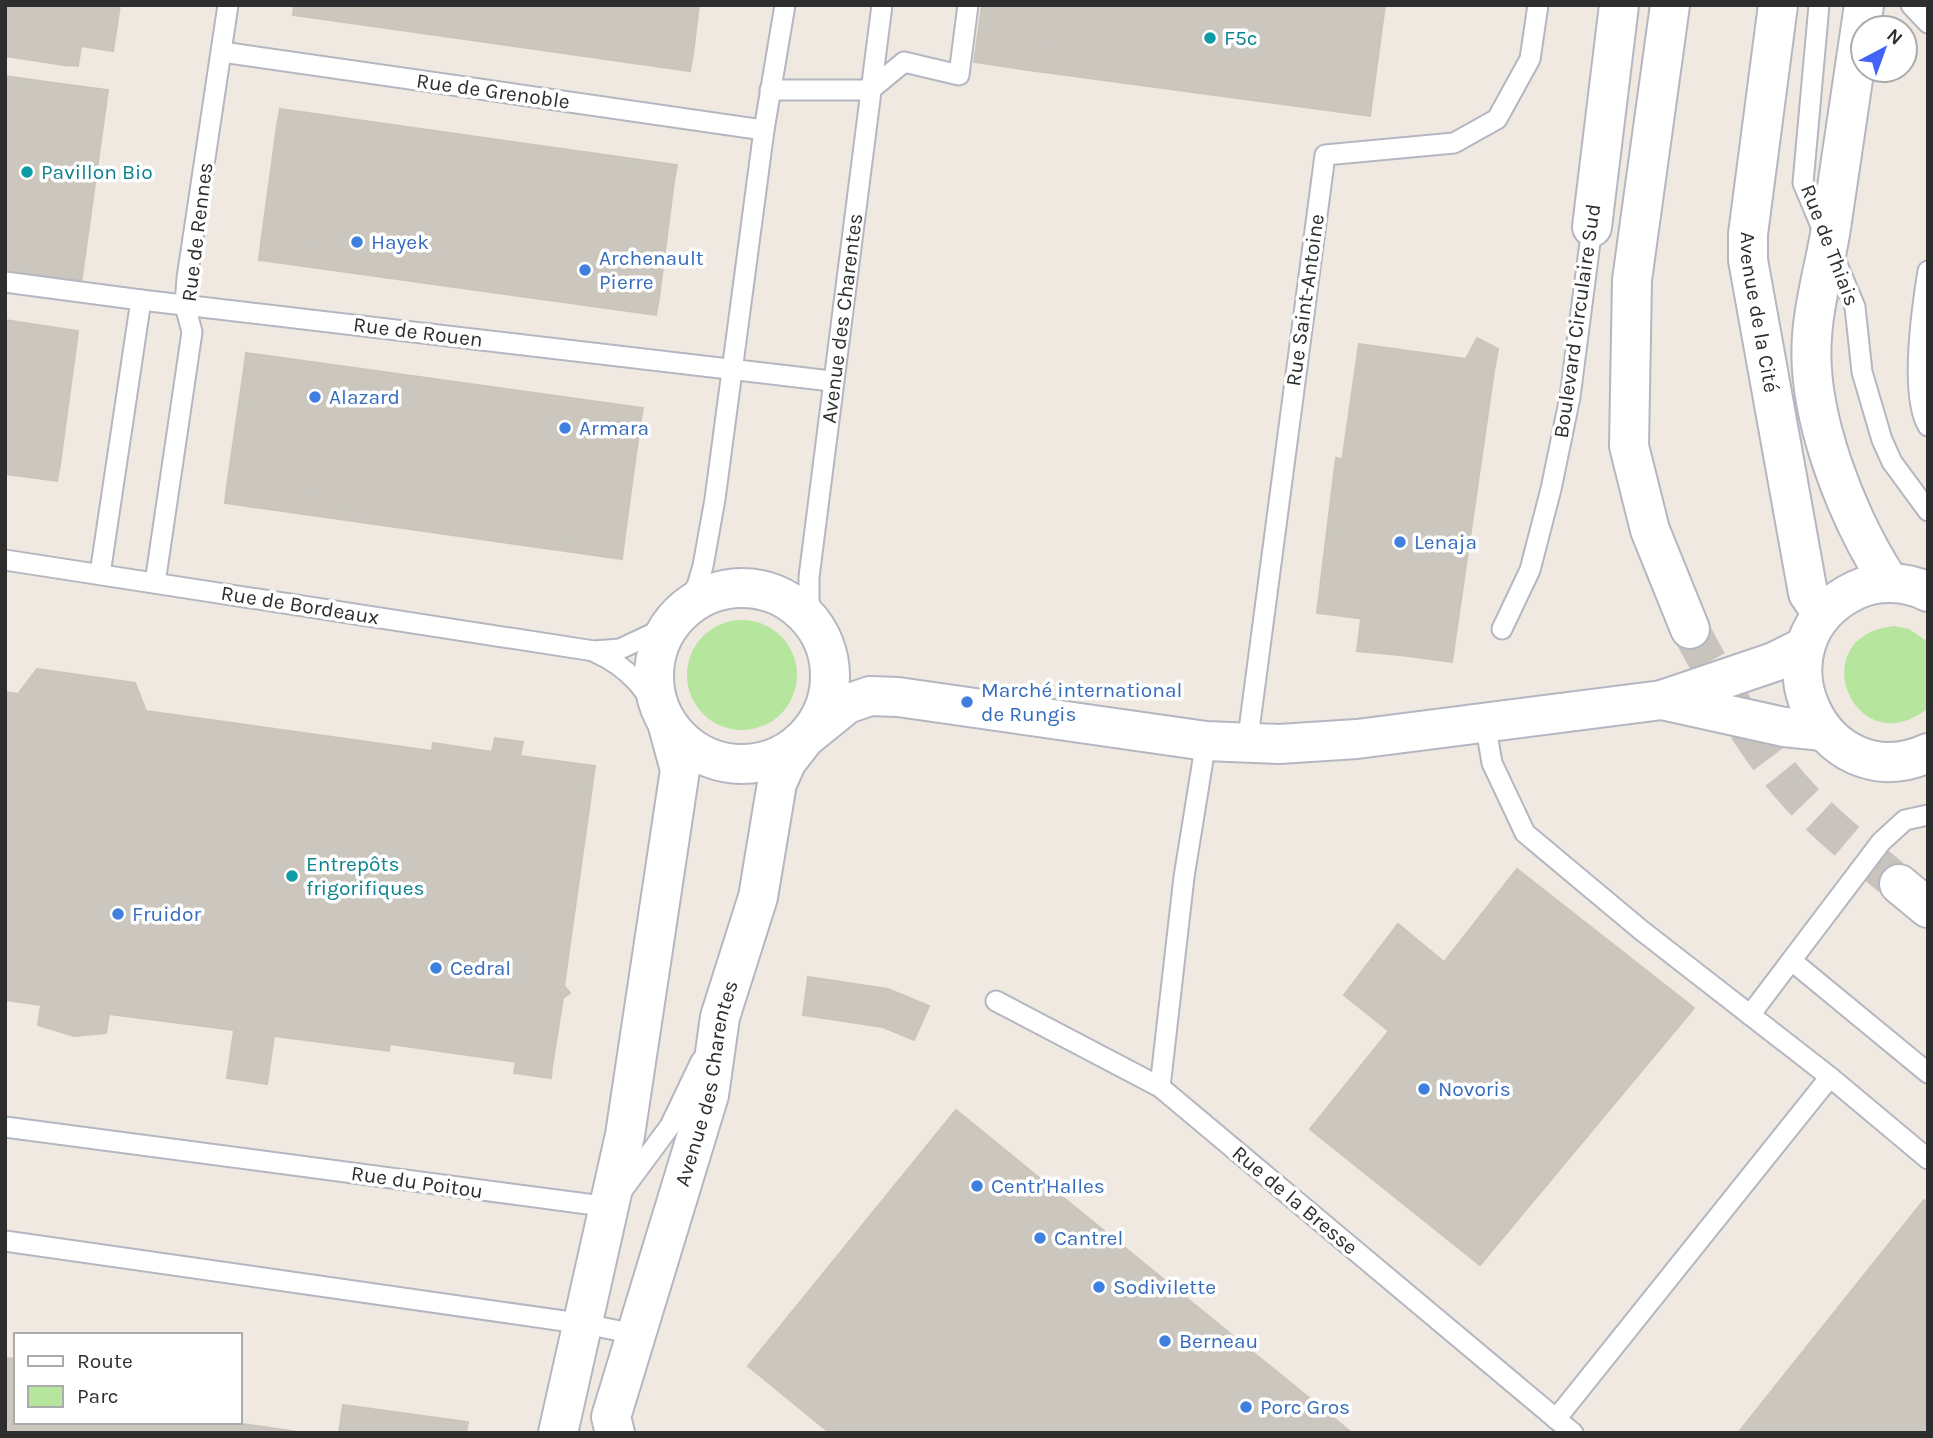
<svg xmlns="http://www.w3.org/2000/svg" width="1933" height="1438" font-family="Karla,sans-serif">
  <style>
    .green { fill: #b6e59e }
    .building { fill: #cbc7bf; stroke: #cbc5ba; stroke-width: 2 }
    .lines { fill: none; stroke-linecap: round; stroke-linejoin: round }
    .minor-tunnel { stroke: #c8c4bd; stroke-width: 38; stroke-dasharray: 38 19; stroke-linecap: butt }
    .service-casing { stroke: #b4b7c1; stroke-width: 23 }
    .minor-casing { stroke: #b4b7c1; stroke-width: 42 }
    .service { stroke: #fff; stroke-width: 19 }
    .minor { stroke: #fff; stroke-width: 38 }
    .culture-dot { fill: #0f9aa8; stroke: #fff; stroke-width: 2.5 }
    .shop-dot { fill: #3f7fe0; stroke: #fff; stroke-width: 2.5 }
    .labels { text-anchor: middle; stroke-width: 7; stroke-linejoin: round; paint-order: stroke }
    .culture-label { font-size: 21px; fill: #0d838f; stroke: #fff; text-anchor: start }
    .street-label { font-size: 21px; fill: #2e2e2e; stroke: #fff }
    .shop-label { font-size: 21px; fill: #366cbe; stroke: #fff; text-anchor: start }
  </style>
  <rect width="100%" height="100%" fill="#efe9e1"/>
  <g class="green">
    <circle cx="742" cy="675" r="55"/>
    <path d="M1894 626 1909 629 1928 642V708C1855 767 1800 636 1894 626Z"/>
  </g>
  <g class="building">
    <polygon points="5,5 73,5 64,65 5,56"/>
    <polygon points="73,5 120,5 113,51 81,46 78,66 64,65"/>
    <polygon points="294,5 343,5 693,54 690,71 293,15"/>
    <polygon points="343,5 699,5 693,54"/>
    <polygon points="982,5 1044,5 1035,71 974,62"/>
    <polygon points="1044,5 1385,5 1370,116 1035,71"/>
    <polygon points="5,76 62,84 37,263 5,259"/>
    <polygon points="62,84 108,90 81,284 5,273 5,259 37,263"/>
    <polygon points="280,109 677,165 674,181 277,126"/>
    <polygon points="277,126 674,181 659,298 261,243"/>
    <polygon points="261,243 659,298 656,315 259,260"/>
    <polygon points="5,320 78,331 76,347 5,338"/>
    <polygon points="5,338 76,347 60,464 5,456"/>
    <polygon points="1477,338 1498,349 1494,371 1466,359"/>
    <polygon points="1359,344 1466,359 1494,371 1452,662 1399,655 1402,631 1389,629 1390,622 1317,613 1333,482 1339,483"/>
    <polygon points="246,353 643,408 640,425 244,369"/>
    <polygon points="244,369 640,425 624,542 227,486"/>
    <polygon points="5,456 60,464 57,481 5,474"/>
    <polygon points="1336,458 1342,459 1339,483 1333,482"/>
    <polygon points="227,486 624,542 622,559 225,503"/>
    <polygon points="1361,619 1390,622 1389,629 1402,631 1399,655 1357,651"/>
    <polygon points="37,669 135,683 146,711 432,751 433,743 492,752 495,738 523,742 520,756 595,766 564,986 570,993 563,998 552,1067 390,1044 389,1051 274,1036 267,1084 227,1078 234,1030 109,1014 106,1033 74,1036 38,1025 41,1005 5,1000 5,692 18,694"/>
    <polygon points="1517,869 1694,1008 1480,1265 1310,1129 1389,1031 1344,995 1398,924 1444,962"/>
    <polygon points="808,977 888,989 929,1006 914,1040 883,1027 803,1015"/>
    <polygon points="516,1062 552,1067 551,1078 514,1073"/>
    <polygon points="956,1110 1352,1433 830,1433 748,1366"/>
    <polygon points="1924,1200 1928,1203 1928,1433 1738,1433"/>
    <polygon points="5,1358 16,1359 16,1422 229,1422 305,1433 5,1433"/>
    <polygon points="343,1405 468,1422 466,1433 339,1433"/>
  </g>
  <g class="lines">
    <path class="minor-tunnel" d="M1690 629C1726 696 1764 765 1821 818 1845 841 1873 862 1899 884"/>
    <g class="service-casing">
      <g id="service">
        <polyline points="1819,5 1803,183 1855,307 1862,372 1882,440 1892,462 1928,511"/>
        <polyline points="1911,5 1928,23"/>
        <polyline points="222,52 764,130"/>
        <polyline points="770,90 870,90 904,62 959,75 968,5"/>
        <path d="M1928 271C1922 308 1909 395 1928 426"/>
        <polyline points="5,282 141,300 831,381"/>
        <polyline points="5,560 594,651 620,649 654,633 675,616 697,586 703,566 715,499 764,130 785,5"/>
        <polyline points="100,574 141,300"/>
        <polyline points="155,583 192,332 185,305 187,278 228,5"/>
        <path id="s1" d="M817 628 809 602V577L882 5"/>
        <polyline points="1502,629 1530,570 1551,489 1570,397 1592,227"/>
        <path d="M595 652C633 669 646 692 668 726"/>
        <polyline points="1485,722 1492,763 1525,833 1641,930 1830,1077 1556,1419"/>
        <polyline points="1247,745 1325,155 1454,143 1497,119 1530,59 1538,5"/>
        <polyline points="1792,961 1928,1073"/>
        <polyline points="996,1001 1160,1087 1573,1433"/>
        <polyline points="1750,1015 1881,842 1905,820 1928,815"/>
        <polyline points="1830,1077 1928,1159"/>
        <polyline points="1160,1087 1184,877 1206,741"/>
        <polyline points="5,1127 610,1207 670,1126 701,1061"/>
        <polyline points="5,1241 585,1324 635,1334"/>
      </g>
    </g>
    <g class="minor-casing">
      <g id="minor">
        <polyline points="1670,5 1632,280 1629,446 1650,530 1690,629"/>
        <path id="s2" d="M1778 5 1748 234V260L1808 593 1822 614"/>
        <path d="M1864 5C1854 77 1843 149 1832 221 1827 260 1814 298 1812 337 1806 415 1847 517 1889 582"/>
        <polyline points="1592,227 1619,5"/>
        <circle cx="742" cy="676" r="88"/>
        <path d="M1928 592C1906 581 1878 580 1856 590 1747 642 1821 801 1928 753"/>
        <polyline points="1662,700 1784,727 1823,731"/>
        <polyline points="1899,884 1928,908"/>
        <polyline points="558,1433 625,1135 680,770 668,726"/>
        <path id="s3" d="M615 1433 611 1417 709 1095 720 1017 758 897 777 783 787 761 805 738 847 704 870 696 898 697 1206 741 1279 744 1357 739 1662 700 1774 662 1804 647"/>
      </g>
    </g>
    <use href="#service" class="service"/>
    <use href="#minor" class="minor"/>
  </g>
  <g class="culture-dot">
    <circle cx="1210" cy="38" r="7"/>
    <circle cx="27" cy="172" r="7"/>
    <circle cx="292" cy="876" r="7"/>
  </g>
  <g class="shop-dot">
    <circle cx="357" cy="242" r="7"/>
    <circle cx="585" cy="270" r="7"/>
    <circle cx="315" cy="397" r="7"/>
    <circle cx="565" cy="428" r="7"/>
    <circle cx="1400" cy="542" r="7"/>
    <circle cx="967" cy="702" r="7"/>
    <circle cx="118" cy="914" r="7"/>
    <circle cx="436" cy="968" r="7"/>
    <circle cx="1424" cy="1089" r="7"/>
    <circle cx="977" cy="1186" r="7"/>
    <circle cx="1040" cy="1238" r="7"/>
    <circle cx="1099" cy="1287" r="7"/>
    <circle cx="1165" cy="1341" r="7"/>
    <circle cx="1246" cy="1407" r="7"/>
  </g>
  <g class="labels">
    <g class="culture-label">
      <text x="1224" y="45">F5c</text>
      <text x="41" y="179">Pavillon Bio</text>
      <text x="306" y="871">Entrepôts<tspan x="306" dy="24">frigorifiques</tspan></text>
    </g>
    <g class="street-label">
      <text transform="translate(493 91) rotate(8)" y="7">Rue de Grenoble</text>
      <text transform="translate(197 232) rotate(-83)" y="7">Rue de Rennes</text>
      <text transform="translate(1830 245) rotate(69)" y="7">Rue de Thiais</text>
      <text transform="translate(1305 300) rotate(-82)" y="7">Rue Saint-Antoine</text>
      <text dy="7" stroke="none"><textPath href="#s2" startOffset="310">Avenue de la Cité</textPath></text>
      <text dy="7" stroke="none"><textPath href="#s1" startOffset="313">Avenue des Charentes</textPath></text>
      <text transform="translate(1577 321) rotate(-82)" y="7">Boulevard Circulaire Sud</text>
      <text transform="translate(418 332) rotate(7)" y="7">Rue de Rouen</text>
      <text transform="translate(300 605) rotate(9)" y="7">Rue de Bordeaux</text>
      <text dy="7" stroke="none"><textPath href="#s3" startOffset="364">Avenue des Charentes</textPath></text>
      <text transform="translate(417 1182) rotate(8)" y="7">Rue du Poitou</text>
      <text transform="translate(1295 1200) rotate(40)" y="7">Rue de la Bresse</text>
    </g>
    <g class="shop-label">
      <text x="371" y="249">Hayek</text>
      <text x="599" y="265">Archenault<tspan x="599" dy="24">Pierre</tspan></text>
      <text x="329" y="404">Alazard</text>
      <text x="579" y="435">Armara</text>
      <text x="1414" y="549">Lenaja</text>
      <text x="981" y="697">Marché international<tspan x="981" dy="24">de Rungis</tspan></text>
      <text x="132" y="921">Fruidor</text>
      <text x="450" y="975">Cedral</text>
      <text x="1438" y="1096">Novoris</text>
      <text x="991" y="1193">Centr'Halles</text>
      <text x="1054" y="1245">Cantrel</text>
      <text x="1113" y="1294">Sodivilette</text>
      <text x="1179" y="1348">Berneau</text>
      <text x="1260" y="1414">Porc Gros</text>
    </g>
  </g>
  <rect width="1933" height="1438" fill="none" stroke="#2e2e2e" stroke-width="14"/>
  <rect x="14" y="1333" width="228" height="91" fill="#ffffff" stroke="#ababab" stroke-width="2"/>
  <rect x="28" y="1356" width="35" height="10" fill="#ffffff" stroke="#ababab" stroke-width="2"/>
  <text x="77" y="1368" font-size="21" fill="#2e2e2e">Route</text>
  <rect x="28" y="1386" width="35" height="21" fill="#b6e59e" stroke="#ababab" stroke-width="2"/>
  <text x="77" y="1403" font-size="21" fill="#2e2e2e">Parc</text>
  <g transform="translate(1884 49) rotate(41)"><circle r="33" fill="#ffffff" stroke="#ababab" stroke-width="2"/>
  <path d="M0-5L12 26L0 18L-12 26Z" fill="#4264fb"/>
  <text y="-10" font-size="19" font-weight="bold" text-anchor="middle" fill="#2e2e2e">N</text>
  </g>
</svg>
